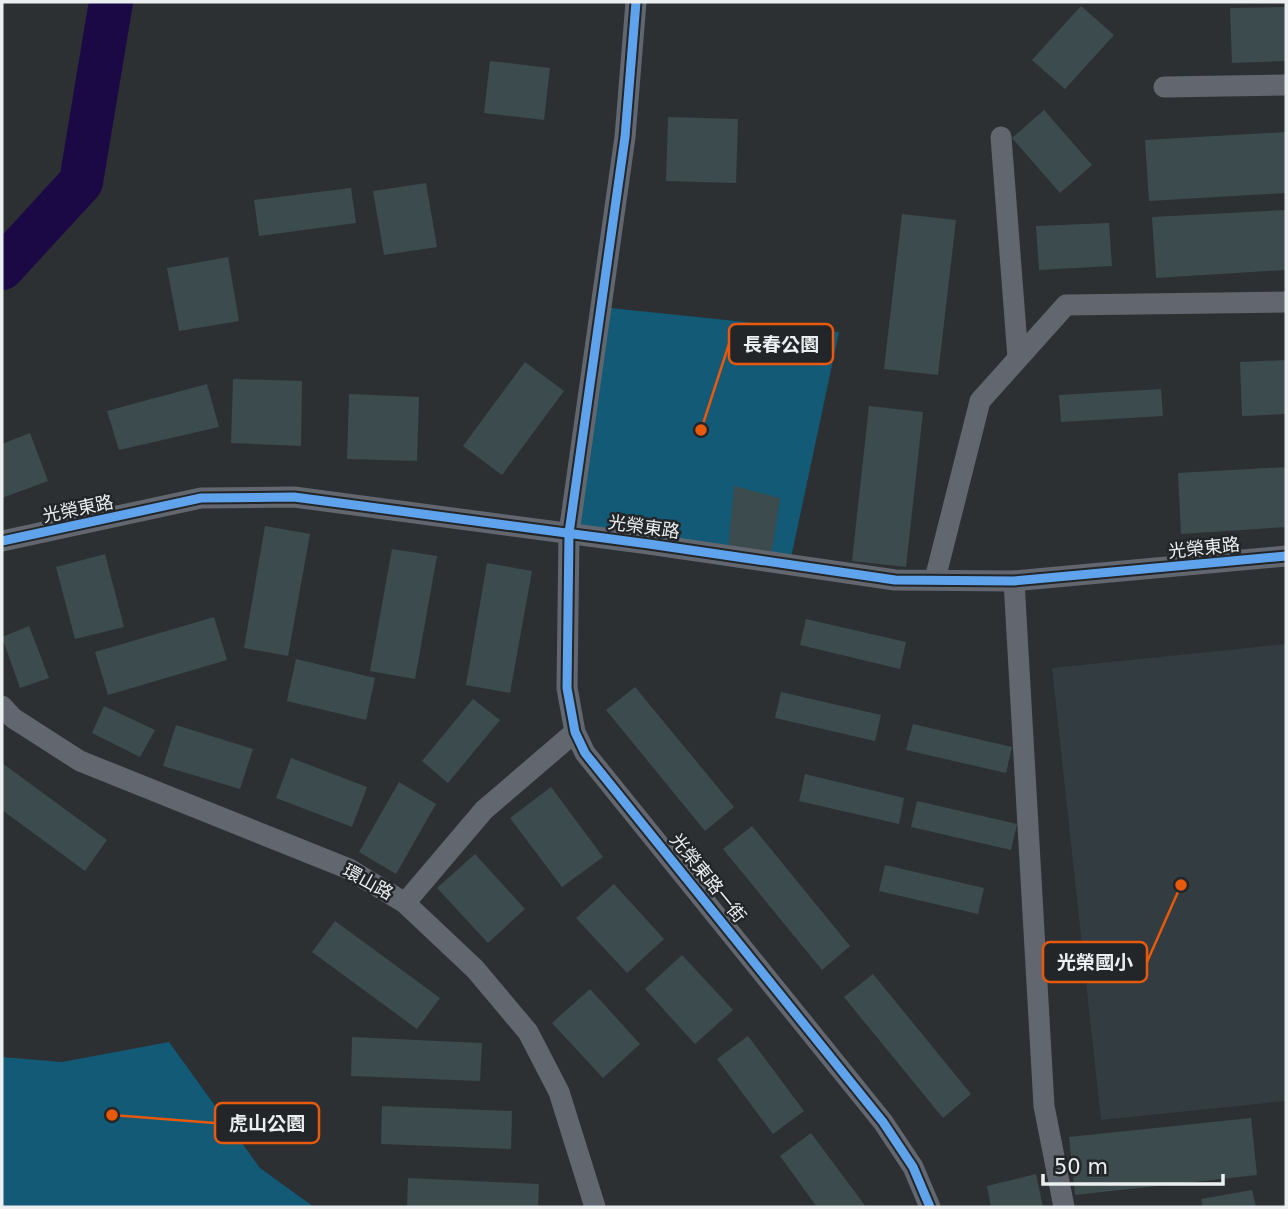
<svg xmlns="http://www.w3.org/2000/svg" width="1288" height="1209" font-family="'DejaVu Sans','Noto Sans TC',sans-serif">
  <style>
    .built { fill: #333c40 }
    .green { fill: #135a77 }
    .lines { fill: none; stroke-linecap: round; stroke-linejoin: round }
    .river { stroke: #1b0945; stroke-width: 44 }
    .building { fill: #3c4b4d }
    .minor { stroke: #61666f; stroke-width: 21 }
    .cycleway-casing { stroke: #232629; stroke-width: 13 }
    .cycleway { stroke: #60a3ed; stroke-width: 9 }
    .labels { text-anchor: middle; stroke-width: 5; stroke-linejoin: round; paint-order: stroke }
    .street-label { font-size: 18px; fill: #eceff0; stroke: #232629 }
    .leader { fill: none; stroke: #e8590c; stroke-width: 2.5 }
    .callout-dot { fill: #e8590c; stroke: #232629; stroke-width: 2.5 }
    .callout { fill: #232629; stroke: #e8590c; stroke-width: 2.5 }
    .callout-label { font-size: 19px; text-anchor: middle; font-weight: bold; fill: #eceff0 }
  </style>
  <rect width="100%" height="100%" fill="#2d3032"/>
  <polygon class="built" points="1286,644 1286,1101 1101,1120 1052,668"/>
  <g class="green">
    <polygon points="601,307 839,332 791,558 570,528"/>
    <polygon points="169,1042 260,1168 314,1207 2,1207 2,1057 62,1062"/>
  </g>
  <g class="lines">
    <polyline class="river" points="2,268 81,182 111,2"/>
  </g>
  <g class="building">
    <polygon points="1081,6 1114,35 1065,89 1032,60"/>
    <polygon points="1286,7 1286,61 1232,63 1230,8"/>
    <polygon points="490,61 550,68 544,120 484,113"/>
    <polygon points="1044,110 1092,165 1060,193 1012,138"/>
    <polygon points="668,117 738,119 736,183 666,181"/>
    <polygon points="1286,132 1286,193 1149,201 1145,140"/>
    <polygon points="426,183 437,247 384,255 373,191"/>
    <polygon points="351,188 356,223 259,236 254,200"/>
    <polygon points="1286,210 1286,270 1156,278 1152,217"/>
    <polygon points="902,214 956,220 938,375 884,369"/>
    <polygon points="1109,223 1112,266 1039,270 1036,226"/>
    <polygon points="228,257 239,321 179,331 167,268"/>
    <polygon points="1286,360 1286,414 1242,416 1240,362"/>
    <polygon points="525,362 564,391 502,475 463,446"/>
    <polygon points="233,379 302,381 301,446 231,443"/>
    <polygon points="207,384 219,427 119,450 107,411"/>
    <polygon points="1161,389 1163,416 1061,422 1059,395"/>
    <polygon points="349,394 419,397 417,461 347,459"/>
    <polygon points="869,406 923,412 906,567 852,561"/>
    <polygon points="30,433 48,481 2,498 2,444"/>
    <polygon points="1286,467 1286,527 1181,534 1178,473"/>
    <polygon points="734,486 780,498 771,556 728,550"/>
    <polygon points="265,526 310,534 288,656 244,648"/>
    <polygon points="392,549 437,556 415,679 370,671"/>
    <polygon points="105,554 124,627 75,639 56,567"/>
    <polygon points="487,563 532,571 510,693 466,685"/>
    <polygon points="214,617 227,660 108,695 95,652"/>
    <polygon points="806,619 906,642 900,669 800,645"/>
    <polygon points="29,626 49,678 20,688 2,637"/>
    <polygon points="296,659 375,678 366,720 287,701"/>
    <polygon points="635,687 734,807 705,831 606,710"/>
    <polygon points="781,692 881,715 875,741 775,718"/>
    <polygon points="473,699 500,720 448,783 422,761"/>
    <polygon points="104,706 155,730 140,757 92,733"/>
    <polygon points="913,724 1012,747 1006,773 906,750"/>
    <polygon points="176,725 253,749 240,789 163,766"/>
    <polygon points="291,758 367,787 352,827 276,798"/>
    <polygon points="2,763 107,840 85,871 2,810"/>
    <polygon points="805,774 904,798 899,824 799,801"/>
    <polygon points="399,782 436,804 396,874 359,852"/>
    <polygon points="551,787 603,857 562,887 510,818"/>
    <polygon points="917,801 1017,824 1011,850 911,827"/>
    <polygon points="752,826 850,946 822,970 723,849"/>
    <polygon points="475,854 525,909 488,943 437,888"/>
    <polygon points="885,865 984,888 978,914 879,891"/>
    <polygon points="614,884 664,939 627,973 576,918"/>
    <polygon points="335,921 440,998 417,1029 312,952"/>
    <polygon points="682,955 733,1010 695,1044 645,989"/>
    <polygon points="873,974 971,1094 943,1118 844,997"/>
    <polygon points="590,989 640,1044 603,1078 552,1023"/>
    <polygon points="748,1036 804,1111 773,1134 717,1059"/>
    <polygon points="352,1037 482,1043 480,1081 351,1076"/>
    <polygon points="382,1106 512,1111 511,1149 381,1144"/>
    <polygon points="1251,1118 1257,1175 1075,1195 1069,1137"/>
    <polygon points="811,1133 866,1207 817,1207 780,1156"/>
    <polygon points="1036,1174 1043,1207 991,1207 987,1186"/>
    <polygon points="408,1178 539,1184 538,1207 407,1207"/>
    <polygon points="1252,1190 1256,1207 1203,1207 1201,1199"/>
  </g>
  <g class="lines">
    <g class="minor">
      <polyline points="636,2 625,137 569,533 567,688 575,732 585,753 883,1122 913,1167 930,1207"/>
      <polyline points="1164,87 1286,85"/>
      <polyline points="1001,137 1018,358"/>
      <polyline points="2,541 201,498 294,497 649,544 895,580 1014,581 1286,556"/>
      <polyline points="935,579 980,401 1066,305 1286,302"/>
      <polyline points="1014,581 1044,1106 1064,1207"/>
      <polyline points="2,706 13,718 80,761 349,869 405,903 475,969 528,1032 559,1092 595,1207"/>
      <polyline points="405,903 484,810 575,732"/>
    </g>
    <g class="cycleway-casing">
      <g id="cycleway">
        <polyline points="636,2 625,137 569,533 567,688 575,732 585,753 883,1122 913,1167 930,1207"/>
        <polyline points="2,541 201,498 294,497 649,544 895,580 1014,581 1286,556"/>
      </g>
    </g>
    <use href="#cycleway" class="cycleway"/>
  </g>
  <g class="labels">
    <g class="street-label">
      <text transform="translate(78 509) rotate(-12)" y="6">光榮東路</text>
      <text transform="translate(644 527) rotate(8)" y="6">光榮東路</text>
      <text transform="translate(1204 548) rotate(-6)" y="6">光榮東路</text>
      <text transform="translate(708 878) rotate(51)" y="6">光榮東路一街</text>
      <text transform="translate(368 882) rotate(29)" y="6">環山路</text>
    </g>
  </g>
  <path class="leader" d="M701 430L729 344M1181 885L1147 962M112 1115L215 1123"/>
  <g class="callout-dot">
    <circle cx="701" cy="430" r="7"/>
    <circle cx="1181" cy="885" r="7"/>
    <circle cx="112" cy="1115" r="7"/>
  </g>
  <g class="callout">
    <rect x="729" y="324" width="104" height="40" rx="7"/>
    <rect x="1043" y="942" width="104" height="40" rx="7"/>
    <rect x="215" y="1103" width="104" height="40" rx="7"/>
  </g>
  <g class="callout-label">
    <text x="781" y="351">長春公園</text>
    <text x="1095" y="969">光榮國小</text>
    <text x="267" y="1130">虎山公園</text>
  </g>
  <rect width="1288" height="1209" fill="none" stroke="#eceff0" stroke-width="7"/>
  <path d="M1043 1174v10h180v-10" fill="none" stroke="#eceff0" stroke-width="3.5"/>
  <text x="1054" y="1174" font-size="21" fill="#eceff0" stroke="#232629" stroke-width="5" paint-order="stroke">50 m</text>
</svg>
